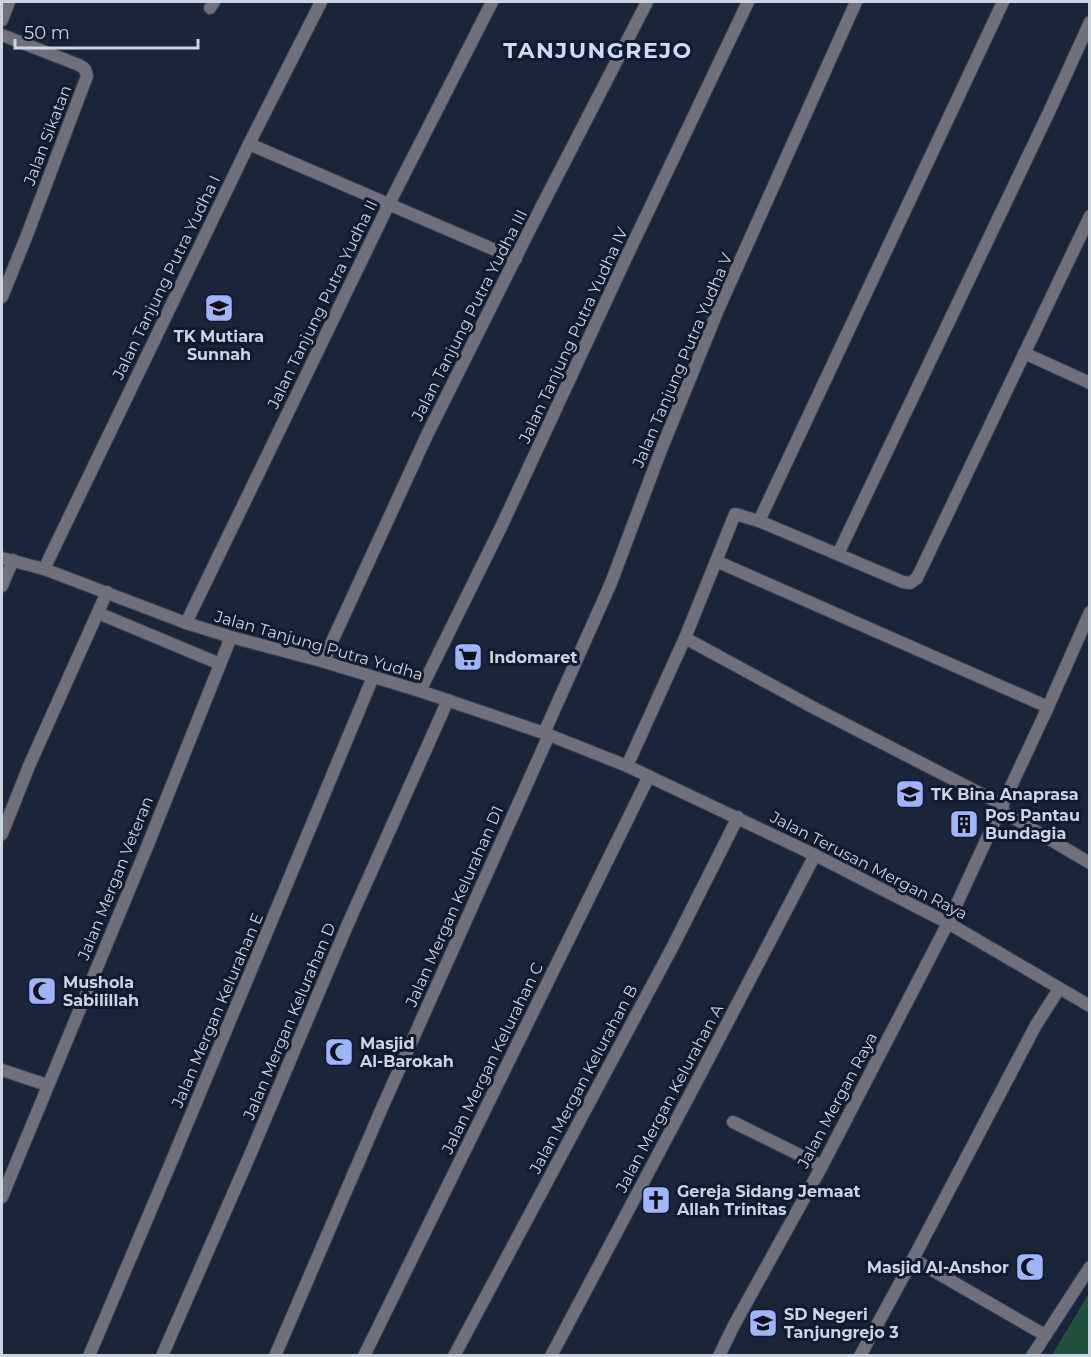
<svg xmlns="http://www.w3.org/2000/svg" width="1091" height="1357" font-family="Montserrat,sans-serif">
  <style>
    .green { fill: #21513d }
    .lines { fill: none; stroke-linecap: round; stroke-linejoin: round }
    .street-casing { stroke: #364154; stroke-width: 14 }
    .street { stroke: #70707d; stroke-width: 12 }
    .labels { text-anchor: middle; stroke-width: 6; stroke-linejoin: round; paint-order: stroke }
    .street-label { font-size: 16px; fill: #ccd3e1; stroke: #111b2f }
    .poi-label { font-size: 16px; font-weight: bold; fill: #ccd3e1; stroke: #111b2f; text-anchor: start }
    .district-label { font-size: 22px; font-weight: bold; letter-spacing: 1.5px; fill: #ccdbf7; stroke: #111b2f }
  </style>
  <rect width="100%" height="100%" fill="#1a2539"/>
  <polygon class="green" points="1089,1293 1089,1355 1052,1355"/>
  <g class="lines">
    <g class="street-casing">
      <g id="street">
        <polyline points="210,8 214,2"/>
        <polyline points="2,20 9,2"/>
        <polyline points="2,35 79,65 85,69 87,76 27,235 2,297"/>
        <polyline points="249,144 516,259"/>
        <polyline points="1024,353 1090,383"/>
        <polyline points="759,521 1003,2"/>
        <polyline points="838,554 1049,112 1090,22"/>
        <polyline points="2,558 44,569 186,623 231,637 325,662 420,691 544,733 627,766 815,855 948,923 1090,1006"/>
        <polyline points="716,561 1048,707"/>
        <polyline points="44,569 249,144 321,2"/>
        <polyline points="2,586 13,560"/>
        <polyline points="98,613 220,664"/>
        <polyline points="186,623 389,204 492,2"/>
        <polyline points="685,638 816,709 1003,805"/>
        <polyline points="325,662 329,648 427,435 530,229 647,2"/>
        <polyline points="420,691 502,525 626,258 748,2"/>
        <polyline points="544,733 611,583 661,450 718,310 856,2"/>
        <polyline points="627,766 685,638 735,514 759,521 903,582 910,583 917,578 1090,216"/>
        <polyline points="1000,810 1048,707 1090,612"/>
        <polyline points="2,834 29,766 107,592"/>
        <polyline points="2,1070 47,1085"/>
        <polyline points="733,1122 822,1166"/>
        <polyline points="2,1197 147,847 231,637"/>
        <polyline points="913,1259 1045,1335"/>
        <polyline points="89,1356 175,1153 373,677"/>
        <polyline points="162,1356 250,1155 347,926 448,700"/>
        <polyline points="275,1356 381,1110 549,735"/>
        <polyline points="364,1356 649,776"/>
        <polyline points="454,1356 673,946 738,817"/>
        <polyline points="551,1356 698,1079 815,855"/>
        <polyline points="719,1356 733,1327 822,1166 948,923 1000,810 1090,863"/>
        <polyline points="860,1356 913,1259 1036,1025 1059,989"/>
        <polyline points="1032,1356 1090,1267"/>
      </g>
    </g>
    <use href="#street" class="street"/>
  </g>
  <defs>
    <g id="school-square" transform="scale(1.5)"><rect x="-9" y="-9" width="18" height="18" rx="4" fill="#9eb4fd" stroke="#111b2f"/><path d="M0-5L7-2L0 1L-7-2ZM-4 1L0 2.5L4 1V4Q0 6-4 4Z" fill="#111"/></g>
    <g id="supermarket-square" transform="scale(1.5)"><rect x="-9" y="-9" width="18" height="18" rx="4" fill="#9eb4fd" stroke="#111b2f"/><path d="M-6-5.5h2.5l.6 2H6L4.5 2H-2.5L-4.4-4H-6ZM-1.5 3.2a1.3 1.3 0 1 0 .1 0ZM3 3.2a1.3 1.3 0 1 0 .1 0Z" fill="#111"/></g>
    <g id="building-square" transform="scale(1.5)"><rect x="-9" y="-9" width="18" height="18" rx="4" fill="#9eb4fd" stroke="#111b2f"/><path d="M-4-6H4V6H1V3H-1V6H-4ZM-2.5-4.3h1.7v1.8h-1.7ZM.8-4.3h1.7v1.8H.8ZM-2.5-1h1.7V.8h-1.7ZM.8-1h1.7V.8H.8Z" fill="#111"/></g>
    <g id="mosque-square" transform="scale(1.5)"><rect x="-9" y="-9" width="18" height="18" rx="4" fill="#9eb4fd" stroke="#111b2f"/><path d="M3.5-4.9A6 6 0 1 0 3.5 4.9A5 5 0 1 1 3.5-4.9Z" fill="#111"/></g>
    <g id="church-square" transform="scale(1.5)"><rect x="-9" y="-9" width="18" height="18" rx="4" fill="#9eb4fd" stroke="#111b2f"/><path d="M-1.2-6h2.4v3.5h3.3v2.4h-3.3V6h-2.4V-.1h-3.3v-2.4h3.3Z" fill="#111"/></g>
  </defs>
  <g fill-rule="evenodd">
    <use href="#school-square" x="219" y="308"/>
    <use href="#supermarket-square" x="468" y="657"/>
    <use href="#school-square" x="910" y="794"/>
    <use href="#building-square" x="964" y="824"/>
    <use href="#mosque-square" x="42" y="991"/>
    <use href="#mosque-square" x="339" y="1052"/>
    <use href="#church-square" x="656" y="1200"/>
    <use href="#mosque-square" x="1030" y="1267"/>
    <use href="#school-square" x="763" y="1323"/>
  </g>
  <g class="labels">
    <g class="street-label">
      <text transform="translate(47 135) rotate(-69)" y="6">Jalan Sikatan</text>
      <text transform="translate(166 277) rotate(-64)" y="6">Jalan Tanjung Putra Yudha I</text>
      <text transform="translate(322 304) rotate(-64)" y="6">Jalan Tanjung Putra Yudha II</text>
      <text transform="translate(469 315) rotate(-63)" y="6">Jalan Tanjung Putra Yudha III</text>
      <text transform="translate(573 335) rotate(-65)" y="6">Jalan Tanjung Putra Yudha IV</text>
      <text transform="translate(682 360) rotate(-67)" y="6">Jalan Tanjung Putra Yudha V</text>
      <text transform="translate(319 645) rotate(16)" y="6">Jalan Tanjung Putra Yudha</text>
      <text transform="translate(869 865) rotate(27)" y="6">Jalan Terusan Mergan Raya</text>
      <text transform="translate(115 878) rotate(-68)" y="6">Jalan Mergan Veteran</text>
      <text transform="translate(454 906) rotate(-66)" y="6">Jalan Mergan Kelurahan D1</text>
      <text transform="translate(217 1010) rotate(-67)" y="6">Jalan Mergan Kelurahan E</text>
      <text transform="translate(289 1021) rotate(-67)" y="6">Jalan Mergan Kelurahan D</text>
      <text transform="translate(492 1058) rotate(-64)" y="6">Jalan Mergan Kelurahan C</text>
      <text transform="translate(583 1079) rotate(-62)" y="6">Jalan Mergan Kelurahan B</text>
      <text transform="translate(669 1098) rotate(-62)" y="6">Jalan Mergan Kelurahan A</text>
      <text transform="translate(837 1100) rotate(-62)" y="6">Jalan Mergan Raya</text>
    </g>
    <g class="poi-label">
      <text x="219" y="342" text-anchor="middle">TK Mutiara<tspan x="219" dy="18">Sunnah</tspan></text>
      <text x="489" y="663">Indomaret</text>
      <text x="931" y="800">TK Bina Anaprasa</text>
      <text x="985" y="821">Pos Pantau<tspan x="985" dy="18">Bundagia</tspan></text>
      <text x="63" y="988">Mushola<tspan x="63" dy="18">Sabilillah</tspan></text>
      <text x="360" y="1049">Masjid<tspan x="360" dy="18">Al-Barokah</tspan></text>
      <text x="677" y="1197">Gereja Sidang Jemaat<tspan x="677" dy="18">Allah Trinitas</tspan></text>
      <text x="1009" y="1273" text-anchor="end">Masjid Al-Anshor</text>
      <text x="784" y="1320">SD Negeri<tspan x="784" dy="18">Tanjungrejo 3</tspan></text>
    </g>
    <g class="district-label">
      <text x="598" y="58">TANJUNGREJO</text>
    </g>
  </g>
  <rect width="1091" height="1357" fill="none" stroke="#ccd3e1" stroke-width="6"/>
  <path d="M15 39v9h183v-9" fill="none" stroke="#ccd3e1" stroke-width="3"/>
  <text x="24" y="39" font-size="18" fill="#ccd3e1" stroke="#111b2f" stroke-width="4.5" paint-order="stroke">50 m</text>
</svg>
